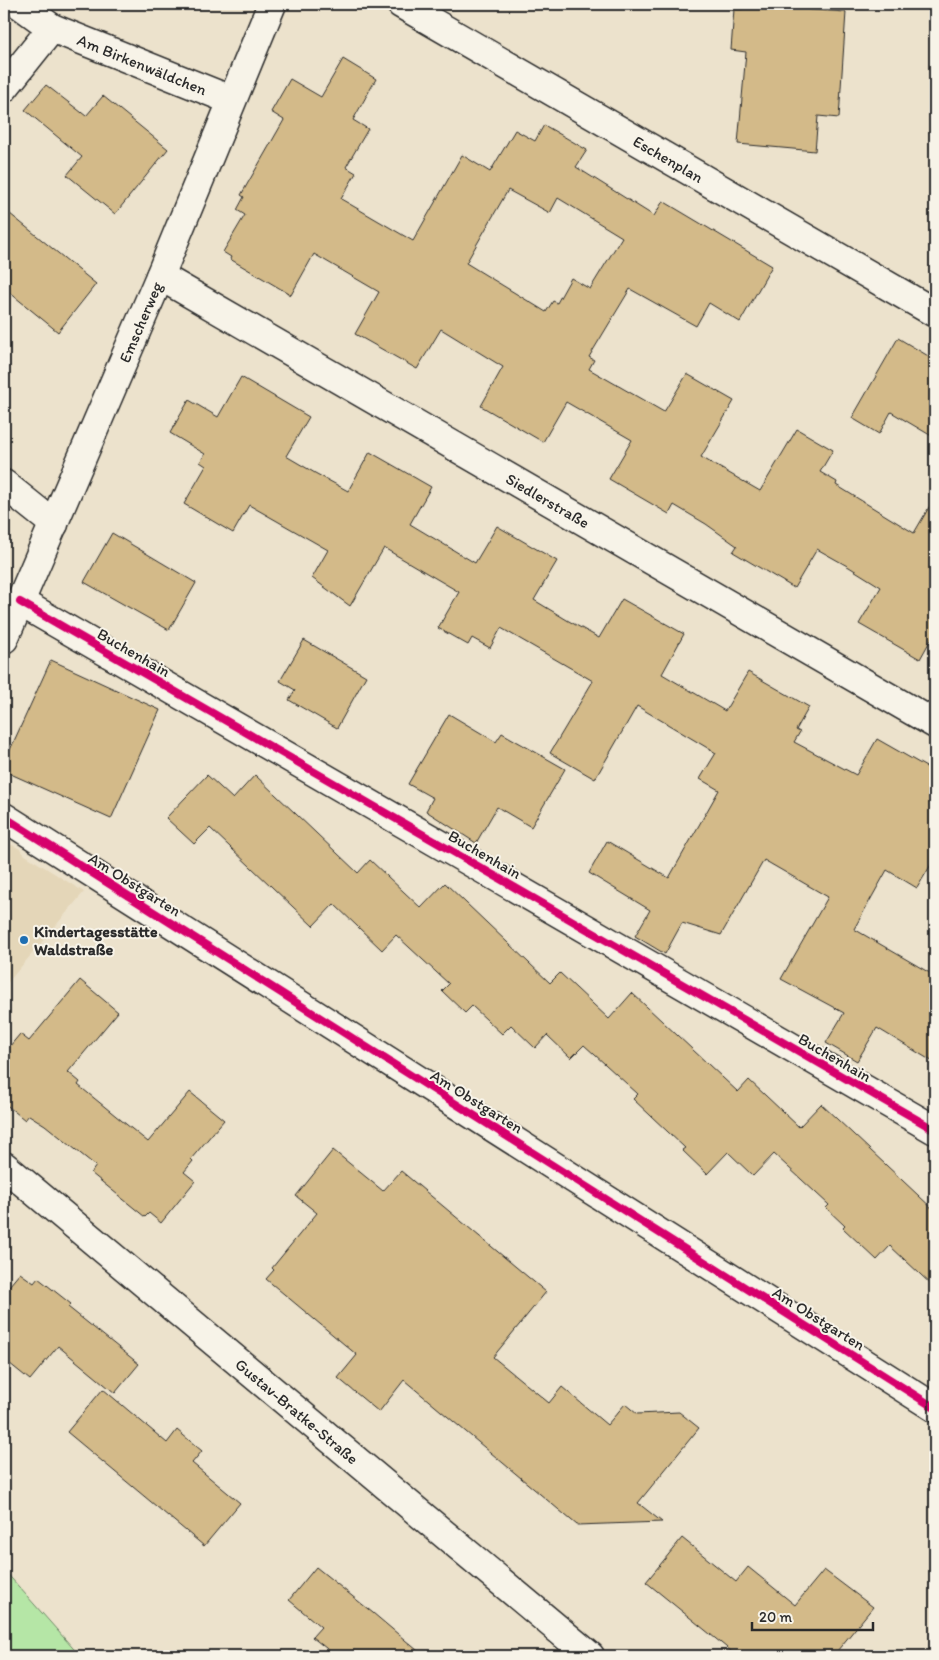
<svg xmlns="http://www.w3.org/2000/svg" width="939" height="1660" font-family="Itim,sans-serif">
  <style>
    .built { fill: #e4d6b8 }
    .green { fill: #b5e6a6; stroke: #708868 }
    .building { fill: #d3ba89; stroke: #2b2b2b; fill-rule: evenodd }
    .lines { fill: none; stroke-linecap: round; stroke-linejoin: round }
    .minor-casing { stroke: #2b2b2b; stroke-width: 31 }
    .minor { stroke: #f7f3e8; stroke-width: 28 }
    .cycleway-casing { stroke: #f7f3e8; stroke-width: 11 }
    .cycleway { stroke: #d6006c; stroke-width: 8 }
    .poi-dot { fill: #1f6fb2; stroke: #f7f3e8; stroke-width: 2 }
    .labels { text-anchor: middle; stroke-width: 4; stroke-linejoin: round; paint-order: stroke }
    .street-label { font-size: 16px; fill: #2b2b2b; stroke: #f7f3e8 }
    .poi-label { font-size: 16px; font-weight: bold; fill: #2b2b2b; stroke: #f7f3e8; text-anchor: start }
  </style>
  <rect width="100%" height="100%" fill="#ece2cc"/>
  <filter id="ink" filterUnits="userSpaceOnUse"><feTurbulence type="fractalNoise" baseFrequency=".02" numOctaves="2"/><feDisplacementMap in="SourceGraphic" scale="10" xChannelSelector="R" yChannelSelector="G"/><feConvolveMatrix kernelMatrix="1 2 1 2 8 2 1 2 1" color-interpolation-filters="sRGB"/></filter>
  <g filter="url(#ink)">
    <polygon class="built" points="4,841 20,849 25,855 84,892 4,987"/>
    <polygon class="green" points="4,1570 80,1656 4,1656"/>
    <g class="building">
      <polygon points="744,4 799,4 799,9 846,12 839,118 818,116 815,151 738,144 746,52 731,50 734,9 743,9"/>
      <path d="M343 59 376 79 353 120 368 129 346 167 356 173 341 199 413 241 462 155 490 172 515 130 535 141 544 125 587 150 576 167 654 216 663 201 772 266 740 322 709 303 696 326 630 289 589 357 594 360 589 369 664 412 687 374 734 401 701 457 760 491 797 429 833 450 820 472 837 482 836 485 914 533 935 497V632L920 659 859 624 881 587 849 567 817 549 794 588 733 552 737 546 706 524 674 505 669 514 609 479 632 440 566 402 543 442 481 406 503 367 441 329 417 369 355 334 379 292 314 254 291 295 230 259 231 257 223 252 245 215 237 210 244 197 241 195 284 120 271 112 290 79 321 97ZM508 190 550 213 558 198 622 237 590 289 571 278 557 303 553 301 546 312 466 263Z"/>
      <polygon points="46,85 86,116 103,96 168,149 115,214 67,175 82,157 25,110"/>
      <polygon points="4,209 96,284 58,332 4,288"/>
      <polygon points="898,338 935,360 935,438 891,412 879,434 852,418"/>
      <polygon points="241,377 309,417 286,456 315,473 348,491 370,452 431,487 410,524 475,563 497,526 557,561 534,600 567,620 599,638 622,599 684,634 662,674 725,711 748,672 809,707 796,730 800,732 794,742 856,775 877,739 935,772 935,858 917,888 887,870 854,929 935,976 935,1063 877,1028 857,1061 826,1043 844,1013 781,979 828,897 764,860 721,935 682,923 665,954 635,936 650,910 589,873 607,841 669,878 719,790 700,779 716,753 637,706 595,779 550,753 593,681 501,628 490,648 472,638 468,645 438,628 459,592 384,548 350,606 312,578 328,550 249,505 233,533 184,504 206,466 200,462 205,454 170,433 189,400 218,417"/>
      <polygon points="112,533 196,583 169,630 84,582"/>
      <polygon points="304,640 366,676 337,728 289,700 295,690 280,681"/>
      <polygon points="51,660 160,710 111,819 4,771 4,763"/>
      <polygon points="449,714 496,742 502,733 565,769 531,827 497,807 476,843 426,811 433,798 408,784"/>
      <polygon points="207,775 233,799 255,775 358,873 370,860 421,908 445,883 550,983 560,973 609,1019 632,993 738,1092 749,1080 799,1127 821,1104 935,1211 935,1288 890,1246 877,1260 843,1228 845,1226 826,1208 829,1205 774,1154 753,1176 728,1152 707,1174 682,1150 685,1148 633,1099 638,1094 584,1045 571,1058 547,1035 535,1048 511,1025 502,1034 472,1006 465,1013 442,991 449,984 396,935 382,950 334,904 313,926 210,828 194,844 166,818"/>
      <polygon points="80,980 118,1012 68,1072 80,1082 78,1085 148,1142 190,1092 224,1120 191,1159 193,1161 184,1172 195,1181 161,1223 149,1213 145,1217 91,1173 96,1166 45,1125 29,1115 25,1120 4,1103 4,1053 20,1034 29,1041"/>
      <polygon points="333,1150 383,1191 401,1171 546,1292 493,1357 549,1403 562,1387 607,1425 625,1404 637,1414 679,1412 699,1428 638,1503 662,1522 577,1525 404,1380 379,1412 338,1378 357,1355 266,1279 274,1270 272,1268 317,1213 296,1196"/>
      <polygon points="20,1273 34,1283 38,1278 71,1304 68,1307 139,1364 115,1393 58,1346 30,1380 4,1359 4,1292"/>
      <polygon points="103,1389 167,1443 177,1430 202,1451 192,1463 240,1503 204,1546 67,1432"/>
      <polygon points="682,1538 736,1582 748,1567 795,1605 824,1570 873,1607 833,1656 737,1656 646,1582"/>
      <polygon points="316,1567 373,1613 424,1656 336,1656 312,1637 321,1627 289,1600"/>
    </g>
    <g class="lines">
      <g class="minor-casing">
        <g id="minor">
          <path id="s1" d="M19 4 52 28 231 100"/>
          <path id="s2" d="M401 4 935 313"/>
          <polyline points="4,88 52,28"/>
          <path id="s3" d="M160 276 935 724"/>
          <polyline points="4,484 54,524"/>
          <polyline points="20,602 935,1130"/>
          <path id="s4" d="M4 639 160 276 272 4"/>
          <polyline points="4,817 935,1408"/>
          <path id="s5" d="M4 1166 590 1656"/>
        </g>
      </g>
      <use href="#minor" class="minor"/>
      <g class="cycleway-casing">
        <g id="cycleway">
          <polyline points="20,602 935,1130"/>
          <polyline points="4,817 935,1408"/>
        </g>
      </g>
      <use href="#cycleway" class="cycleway"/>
    </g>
  </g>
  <circle class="poi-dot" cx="24" cy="940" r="5"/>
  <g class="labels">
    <g class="street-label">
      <text dy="6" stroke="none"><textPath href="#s1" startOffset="138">Am Birkenwäldchen</textPath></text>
      <text dy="6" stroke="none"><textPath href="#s2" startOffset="309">Eschenplan</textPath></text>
      <text dy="6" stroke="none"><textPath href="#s4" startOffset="345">Emscherweg</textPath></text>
      <text dy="6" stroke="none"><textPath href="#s3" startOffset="448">Siedlerstraße</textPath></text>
      <text transform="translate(134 652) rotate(30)" y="6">Buchenhain</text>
      <text transform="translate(485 854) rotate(30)" y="6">Buchenhain</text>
      <text transform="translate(135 884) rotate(32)" y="6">Am Obstgarten</text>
      <text transform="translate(835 1057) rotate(30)" y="6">Buchenhain</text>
      <text transform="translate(477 1101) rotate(32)" y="6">Am Obstgarten</text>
      <text transform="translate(819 1318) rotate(32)" y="6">Am Obstgarten</text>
      <text dy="6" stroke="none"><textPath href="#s5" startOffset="382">Gustav-Bratke-Straße</textPath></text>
    </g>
    <g class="poi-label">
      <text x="34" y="937">Kindertagesstätte<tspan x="34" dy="18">Waldstraße</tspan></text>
    </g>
  </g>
  <rect width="939" height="1660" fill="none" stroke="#f7f3e8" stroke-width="20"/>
  <rect x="10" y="10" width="919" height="1640" fill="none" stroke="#2b2b2b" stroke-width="2" filter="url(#ink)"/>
  <path d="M752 1622v8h121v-8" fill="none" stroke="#2b2b2b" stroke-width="2.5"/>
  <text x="759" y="1622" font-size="15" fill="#2b2b2b" stroke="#f7f3e8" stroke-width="4" paint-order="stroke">20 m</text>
</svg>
